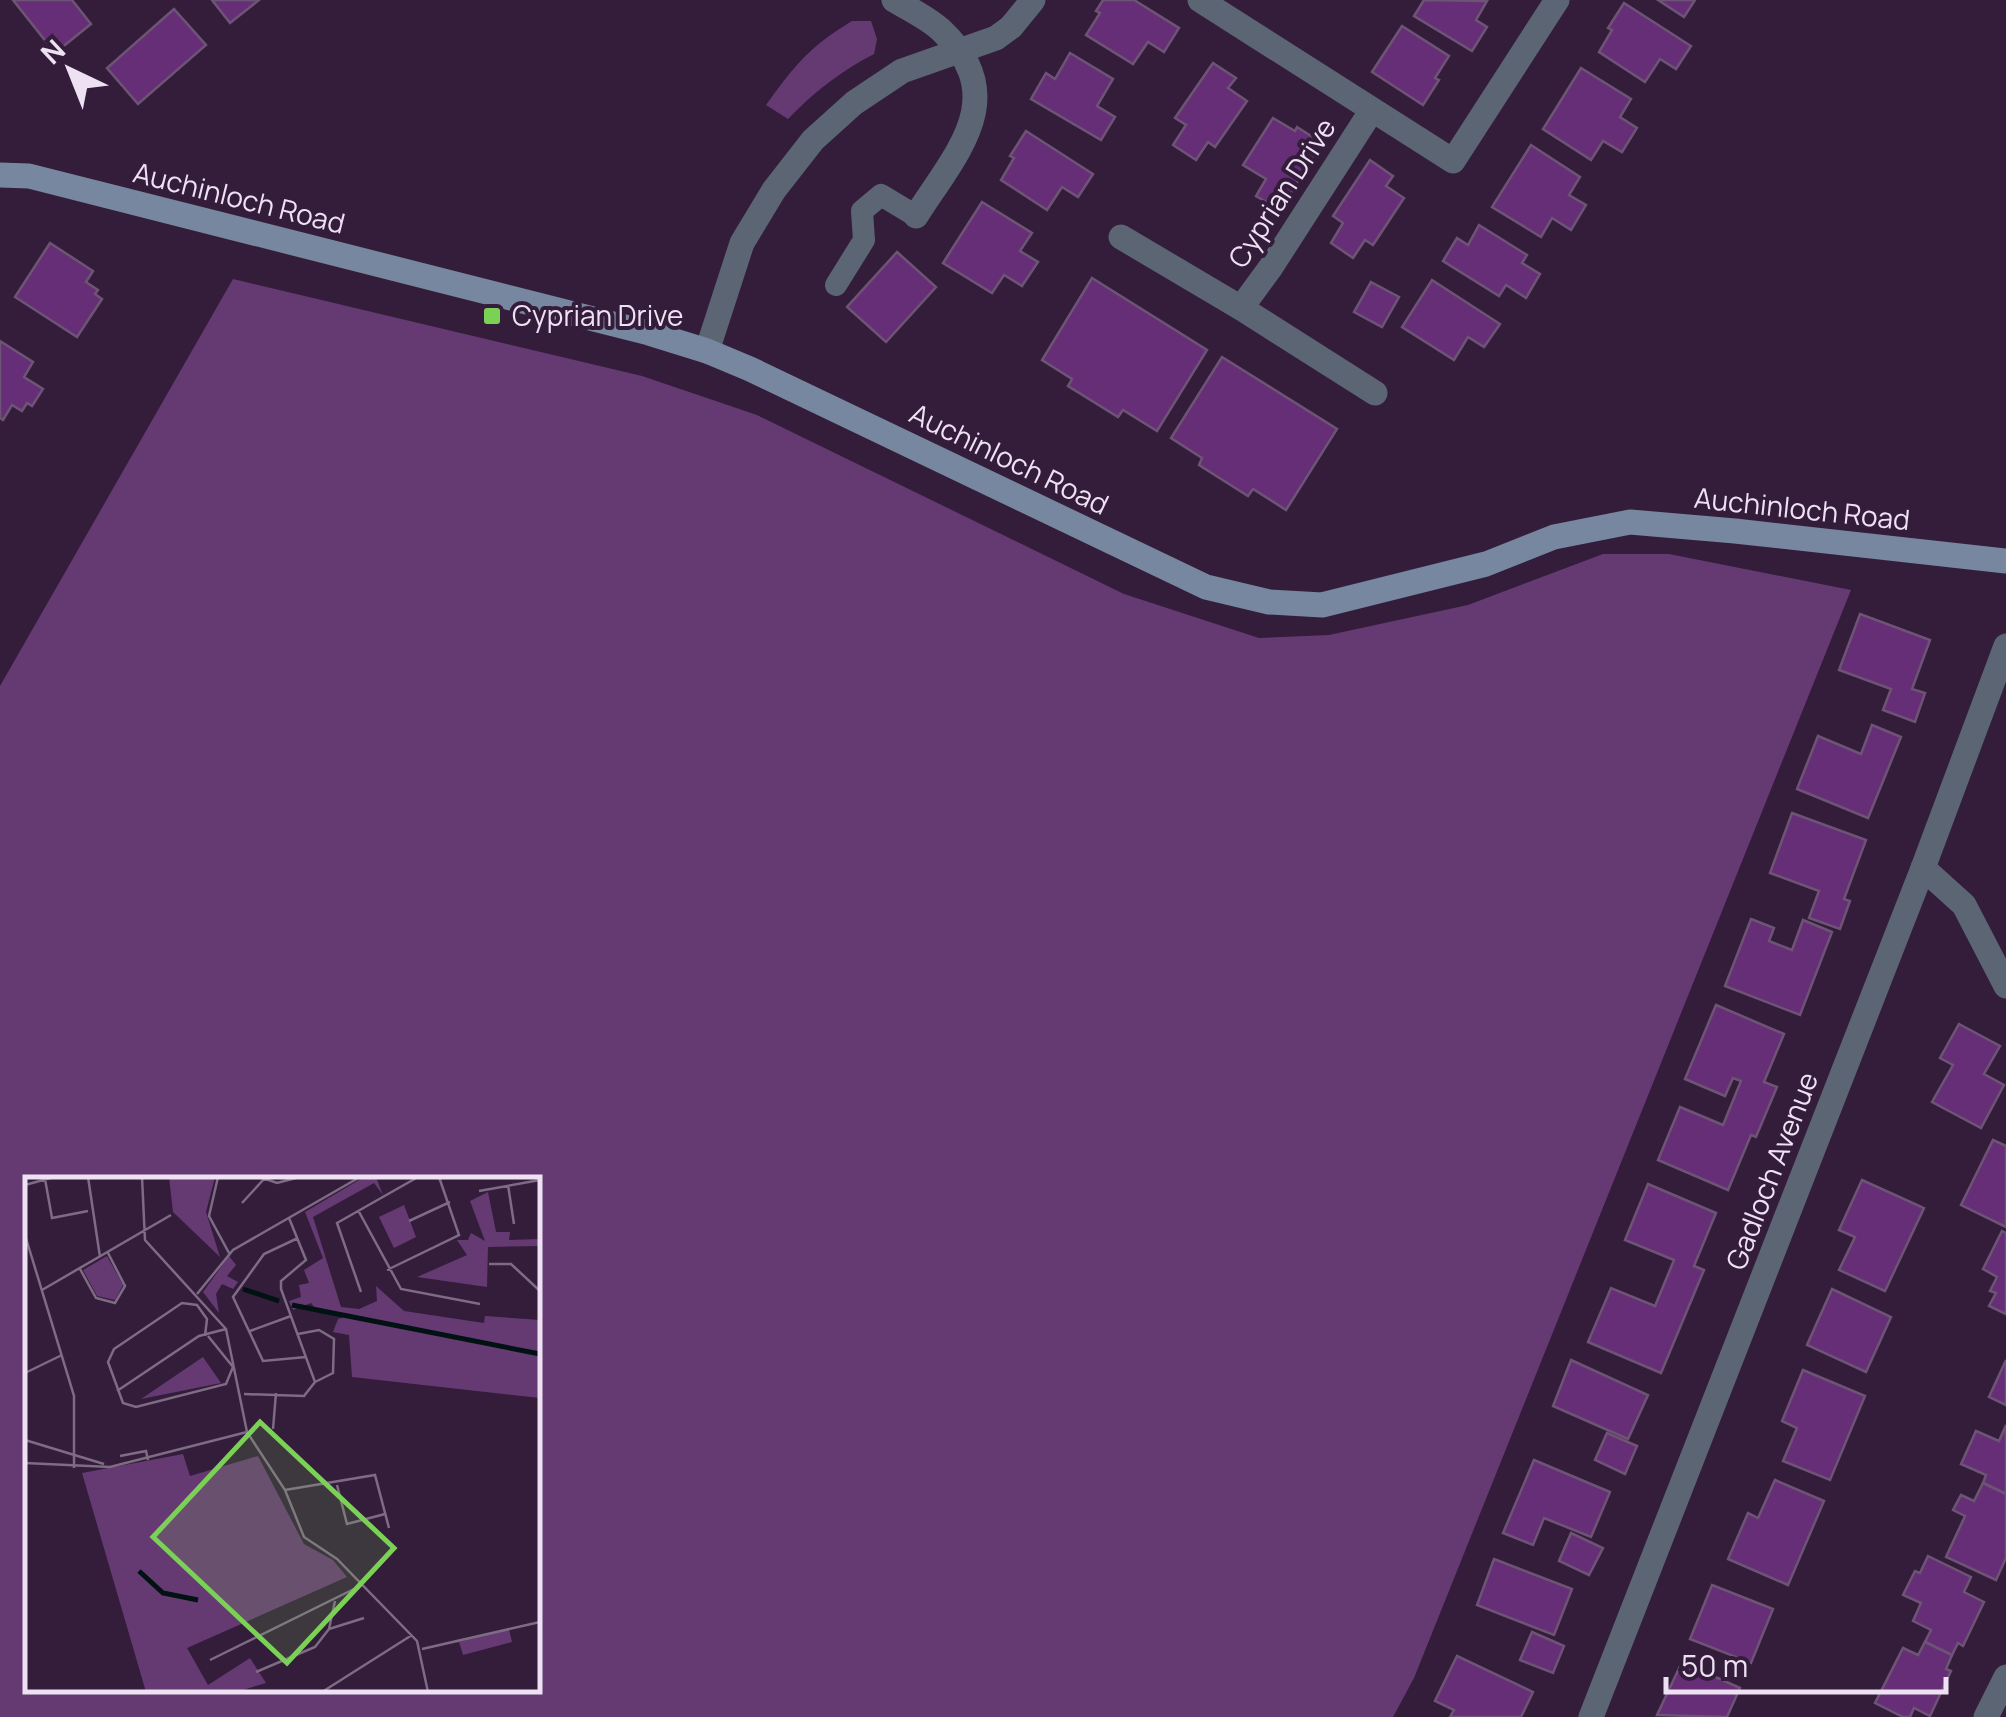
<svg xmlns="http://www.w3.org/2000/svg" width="2006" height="1717" font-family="Manrope,sans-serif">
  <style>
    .green { fill: #653a73; fill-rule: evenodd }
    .building { fill: #662e77; stroke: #6d5475; stroke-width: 2.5 }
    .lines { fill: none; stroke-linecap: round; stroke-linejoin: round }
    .lane { stroke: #5b6574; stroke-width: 22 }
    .street { stroke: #5b6574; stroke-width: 25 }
    .secondary { stroke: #77879f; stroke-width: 25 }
    .poi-dot { fill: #7bd156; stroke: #331d3a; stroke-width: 4 }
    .labels { text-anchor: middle; stroke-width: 8; stroke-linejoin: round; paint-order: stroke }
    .street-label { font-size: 28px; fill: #efe1f4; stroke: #331d3a }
    .poi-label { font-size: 28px; fill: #efe1f4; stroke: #331d3a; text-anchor: start }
    .inset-river { fill: none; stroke: #011213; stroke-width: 5 }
    .inset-road { fill: none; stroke: #7e6b84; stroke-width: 2.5 }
    .view { fill: #7bd156; fill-opacity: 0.15; stroke: #7bd156; stroke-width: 5 }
    .inset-edge { fill: none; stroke: #efe1f4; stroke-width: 5 }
  </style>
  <rect width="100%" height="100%" fill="#331d3a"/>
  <g class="green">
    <path d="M852 21H871L877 39 874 54C841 71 814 92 788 119L766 105C794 66 810 46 852 21Z"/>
    <path d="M233 279 642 376 757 415 1124 594 1259 638 1329 635 1468 605 1603 554H1669L1851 590 1414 1678 1393 1717H0V686ZM28 1180H538V1690H28Z"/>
  </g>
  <g class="building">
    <polygon points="13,0 72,0 91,24 55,53"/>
    <polygon points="212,0 259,0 230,23"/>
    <polygon points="1103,0 1134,0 1179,28 1164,52 1148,42 1133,64 1086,35 1100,13 1096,11"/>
    <polygon points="1424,0 1487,1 1476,20 1487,27 1472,51 1414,16"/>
    <polygon points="1658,0 1695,0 1684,17"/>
    <polygon points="1624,3 1691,46 1676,69 1660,59 1645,82 1599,52 1612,30 1608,28"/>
    <polygon points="174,9 206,45 138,104 107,68"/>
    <polygon points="1402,26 1449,56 1435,78 1439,80 1423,105 1372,72"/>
    <polygon points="1070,53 1113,79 1097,106 1115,117 1101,140 1031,99 1046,73 1055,79"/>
    <polygon points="1213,63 1236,78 1228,88 1247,101 1215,147 1208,142 1196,160 1173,145 1186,125 1175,118"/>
    <polygon points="1581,68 1631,99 1620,117 1637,128 1622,152 1603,141 1591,160 1543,129"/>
    <polygon points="1273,118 1295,131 1297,127 1322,143 1280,210 1256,196 1266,179 1243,165"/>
    <polygon points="1026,131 1093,174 1078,197 1062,187 1047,210 1001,180 1014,158 1010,156"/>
    <polygon points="1531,145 1580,177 1569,195 1586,205 1571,230 1552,218 1541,237 1492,207"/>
    <polygon points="1370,160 1393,176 1386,186 1404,198 1373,245 1365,240 1353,258 1331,243 1343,223 1333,216"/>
    <polygon points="982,202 1032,233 1020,251 1038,262 1022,286 1004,275 992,293 943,263"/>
    <polygon points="1479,225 1527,255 1522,263 1540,274 1526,298 1506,285 1499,296 1443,261 1457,238 1468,245"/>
    <polygon points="50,243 93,271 86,282 98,290 95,294 102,299 77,337 15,297"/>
    <polygon points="897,252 936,287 886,342 847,307"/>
    <polygon points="1092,278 1207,350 1157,431 1123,410 1118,417 1068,386 1072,379 1042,360"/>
    <polygon points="1432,280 1500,324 1484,347 1468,337 1454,360 1402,327"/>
    <polygon points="1371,282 1399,297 1382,327 1354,312"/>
    <polygon points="0,341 33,362 24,377 43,389 32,406 27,403 22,411 12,405 3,420 0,418"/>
    <polygon points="1222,357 1337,429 1286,510 1253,489 1248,496 1199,465 1202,458 1171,438"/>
    <polygon points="1860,614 1930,640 1912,689 1925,693 1915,722 1883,710 1891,689 1839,670"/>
    <polygon points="1872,725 1901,737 1868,818 1797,789 1818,736 1861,754"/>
    <polygon points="1792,813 1866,840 1844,899 1850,901 1840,929 1809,918 1819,891 1770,873"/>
    <polygon points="1751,919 1774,928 1769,941 1792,950 1803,920 1832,932 1800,1015 1725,986"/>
    <polygon points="1716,1005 1784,1034 1764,1082 1777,1087 1756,1137 1751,1135 1728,1190 1658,1160 1680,1107 1723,1125 1741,1081 1733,1078 1725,1096 1685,1079"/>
    <polygon points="1959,1024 2000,1046 1984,1074 2004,1085 1981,1128 1932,1102 1953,1065 1940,1058"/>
    <polygon points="1993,1140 2006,1146 2006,1227 1961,1205"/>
    <polygon points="1862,1180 1924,1208 1885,1291 1839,1270 1855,1237 1839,1230"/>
    <polygon points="1648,1184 1716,1213 1694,1266 1704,1270 1661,1373 1588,1342 1611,1288 1655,1306 1674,1260 1625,1240"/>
    <polygon points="2002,1231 2006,1233 2006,1314 1989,1306 1996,1293 1990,1291 1997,1277 1983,1269"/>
    <polygon points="1832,1289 1891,1317 1866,1372 1807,1345"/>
    <polygon points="1571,1360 1648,1395 1628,1439 1553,1406"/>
    <polygon points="2006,1360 2006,1405 1989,1397"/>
    <polygon points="1803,1370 1865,1396 1830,1480 1783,1461 1797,1428 1782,1421"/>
    <polygon points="2006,1425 2006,1494 1983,1483 1986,1475 1961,1464 1976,1431 1999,1441"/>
    <polygon points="1607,1433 1637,1446 1625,1474 1595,1460"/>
    <polygon points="1534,1460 1610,1492 1591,1537 1544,1518 1533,1545 1503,1533"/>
    <polygon points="1775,1480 1824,1501 1788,1585 1728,1559 1748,1513 1758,1518"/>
    <polygon points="1983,1483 2006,1494 2006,1558 1996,1580 1946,1557 1965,1516 1953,1510 1961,1495 1974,1501"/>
    <polygon points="1571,1533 1603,1548 1589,1575 1559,1561"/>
    <polygon points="1928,1556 1971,1577 1964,1592 1984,1602 1963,1646 1958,1643 1952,1655 1925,1642 1931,1630 1913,1621 1921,1603 1903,1595 1915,1571 1920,1573"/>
    <polygon points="1494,1559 1572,1589 1554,1635 1477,1605"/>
    <polygon points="1712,1585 1773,1609 1751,1663 1690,1639"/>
    <polygon points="1532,1632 1564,1646 1553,1673 1520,1660"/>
    <polygon points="1925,1642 1952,1655 1946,1669 1951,1671 1930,1716 1914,1708 1910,1717 1903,1717 1875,1703 1903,1648 1918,1655"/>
    <polygon points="1457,1656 1533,1692 1521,1717 1450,1717 1454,1710 1435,1701"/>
    <polygon points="1682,1662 1740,1688 1727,1717 1657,1715"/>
  </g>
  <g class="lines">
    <polyline class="lane" points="836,285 864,240 862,211 881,195 916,216"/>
    <g class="street">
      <path d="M894 0C909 9 928 18 941 30 1012 97 956 153 916 216"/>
      <polyline points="1200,0 1453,161 1557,0"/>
      <polyline points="1121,237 1241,308 1375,393"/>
      <polyline points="1241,308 1271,267 1372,110"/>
      <polyline points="707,351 742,243 774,190 813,140 854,103 902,71 996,38 1011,27 1033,0"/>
      <polyline points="1923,868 1964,905 2006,986"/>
      <polyline points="1591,1717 1923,868 2006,646"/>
      <polyline points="1986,1717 2006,1677"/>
    </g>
    <polyline class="secondary" points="0,175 29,176 649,333 707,351 750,369 1206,587 1269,602 1322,605 1486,564 1554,537 1630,522 1735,531 2006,561"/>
  </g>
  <rect class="poi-dot" x="482" y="306" width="20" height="20" rx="5"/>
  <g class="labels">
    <g class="street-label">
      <text transform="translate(1282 193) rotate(-57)" y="10">Cyprian Drive</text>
      <text transform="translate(239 198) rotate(14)" y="10">Auchinloch Road</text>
      <text transform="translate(1009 459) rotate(26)" y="10">Auchinloch Road</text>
      <text transform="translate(1802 509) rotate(6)" y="10">Auchinloch Road</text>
      <text transform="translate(1772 1171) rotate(-69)" y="10">Gadloch Avenue</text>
    </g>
    <g class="poi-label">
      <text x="512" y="326">Cyprian Drive</text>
    </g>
  </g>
  <g transform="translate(25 1177)">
    <rect width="515" height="515" fill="#331d3a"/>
    <path d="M144 0H190L181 35 195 80 148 35ZM339 0H351L358 18 349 6 288 40 316 130 334 132 352 124 351 109 379 134 459 146 460 139 515 143V221L327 200 324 158 308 155 313 142 323 139 293 135 286 126 268 133 264 124 276 120 274 108 284 106 279 93 298 81 280 35ZM463 15 471 55H485L484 63 515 62V69L463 70 462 110 392 100 442 78 432 63H443L446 56 460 64 445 24ZM379 28 391 60 369 71 354 40ZM82 79 98 108 90 123 72 119 58 93ZM204 79 211 88 202 99 213 105 208 112 197 107 191 117 194 136 178 115ZM178 180 196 206 116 222ZM158 277 165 299 233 279 279 367 308 383 322 400 162 471 183 508 225 481 241 506 211 515H121L57 296ZM484 452 487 465 438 478 434 465Z" fill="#653a73"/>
    <path class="inset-river" d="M218 112 254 124M267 128 515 177M114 394 138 416 173 423"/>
    <path class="inset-road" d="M63 0 75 80M117 0 120 63 201 152 222 255 260 313 279 360 312 382 392 464 403 515M193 0 184 39 204 76M235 0 252 6 271 1M20 2 27 41 63 34M0 8 29 0M483 8 489 47M454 14 515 3M217 26 239 2M333 33 376 112 455 127M384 44 425 25M0 58 49 219V291M273 61 239 77 208 120 238 184 281 180M464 87H486L515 114M55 92 71 121 90 126 100 109 83 76M362 93 434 58 414 0M17 113 146 38M336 115 312 46 393 0M172 117 208 73 335 0M225 154 266 139M273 157 294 153 309 162 308 196 290 205M180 159 182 142 172 128 157 126 89 172 83 185 98 226 111 230 201 207 208 190 183 159M0 196 37 178M92 214 174 159 201 152M219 217 279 219 290 205 256 112V104L281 83 264 41M248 252 251 216M0 263 79 287M95 279 121 274 123 283M0 286 85 290 222 255M312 308 322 347 360 337M260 313 350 298 364 351M304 452 339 441M397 472 515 445M185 483 335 409M231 495 290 470 304 452 310 424M297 515 387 458"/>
    <path class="view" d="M235 245 369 371 262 486 128 360Z"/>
    <rect width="515" height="515" class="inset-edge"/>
  </g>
  <g transform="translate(70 70) rotate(317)" stroke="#331d3a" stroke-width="8" paint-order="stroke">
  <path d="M0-8L18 38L0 25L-18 38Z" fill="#efe1f4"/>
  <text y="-15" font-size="28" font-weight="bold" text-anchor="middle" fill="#efe1f4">N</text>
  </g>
  <path d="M1666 1677v15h280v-15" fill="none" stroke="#efe1f4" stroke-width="5"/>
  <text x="1681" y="1677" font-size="30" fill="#efe1f4" stroke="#331d3a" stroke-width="8" paint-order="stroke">50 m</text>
</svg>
